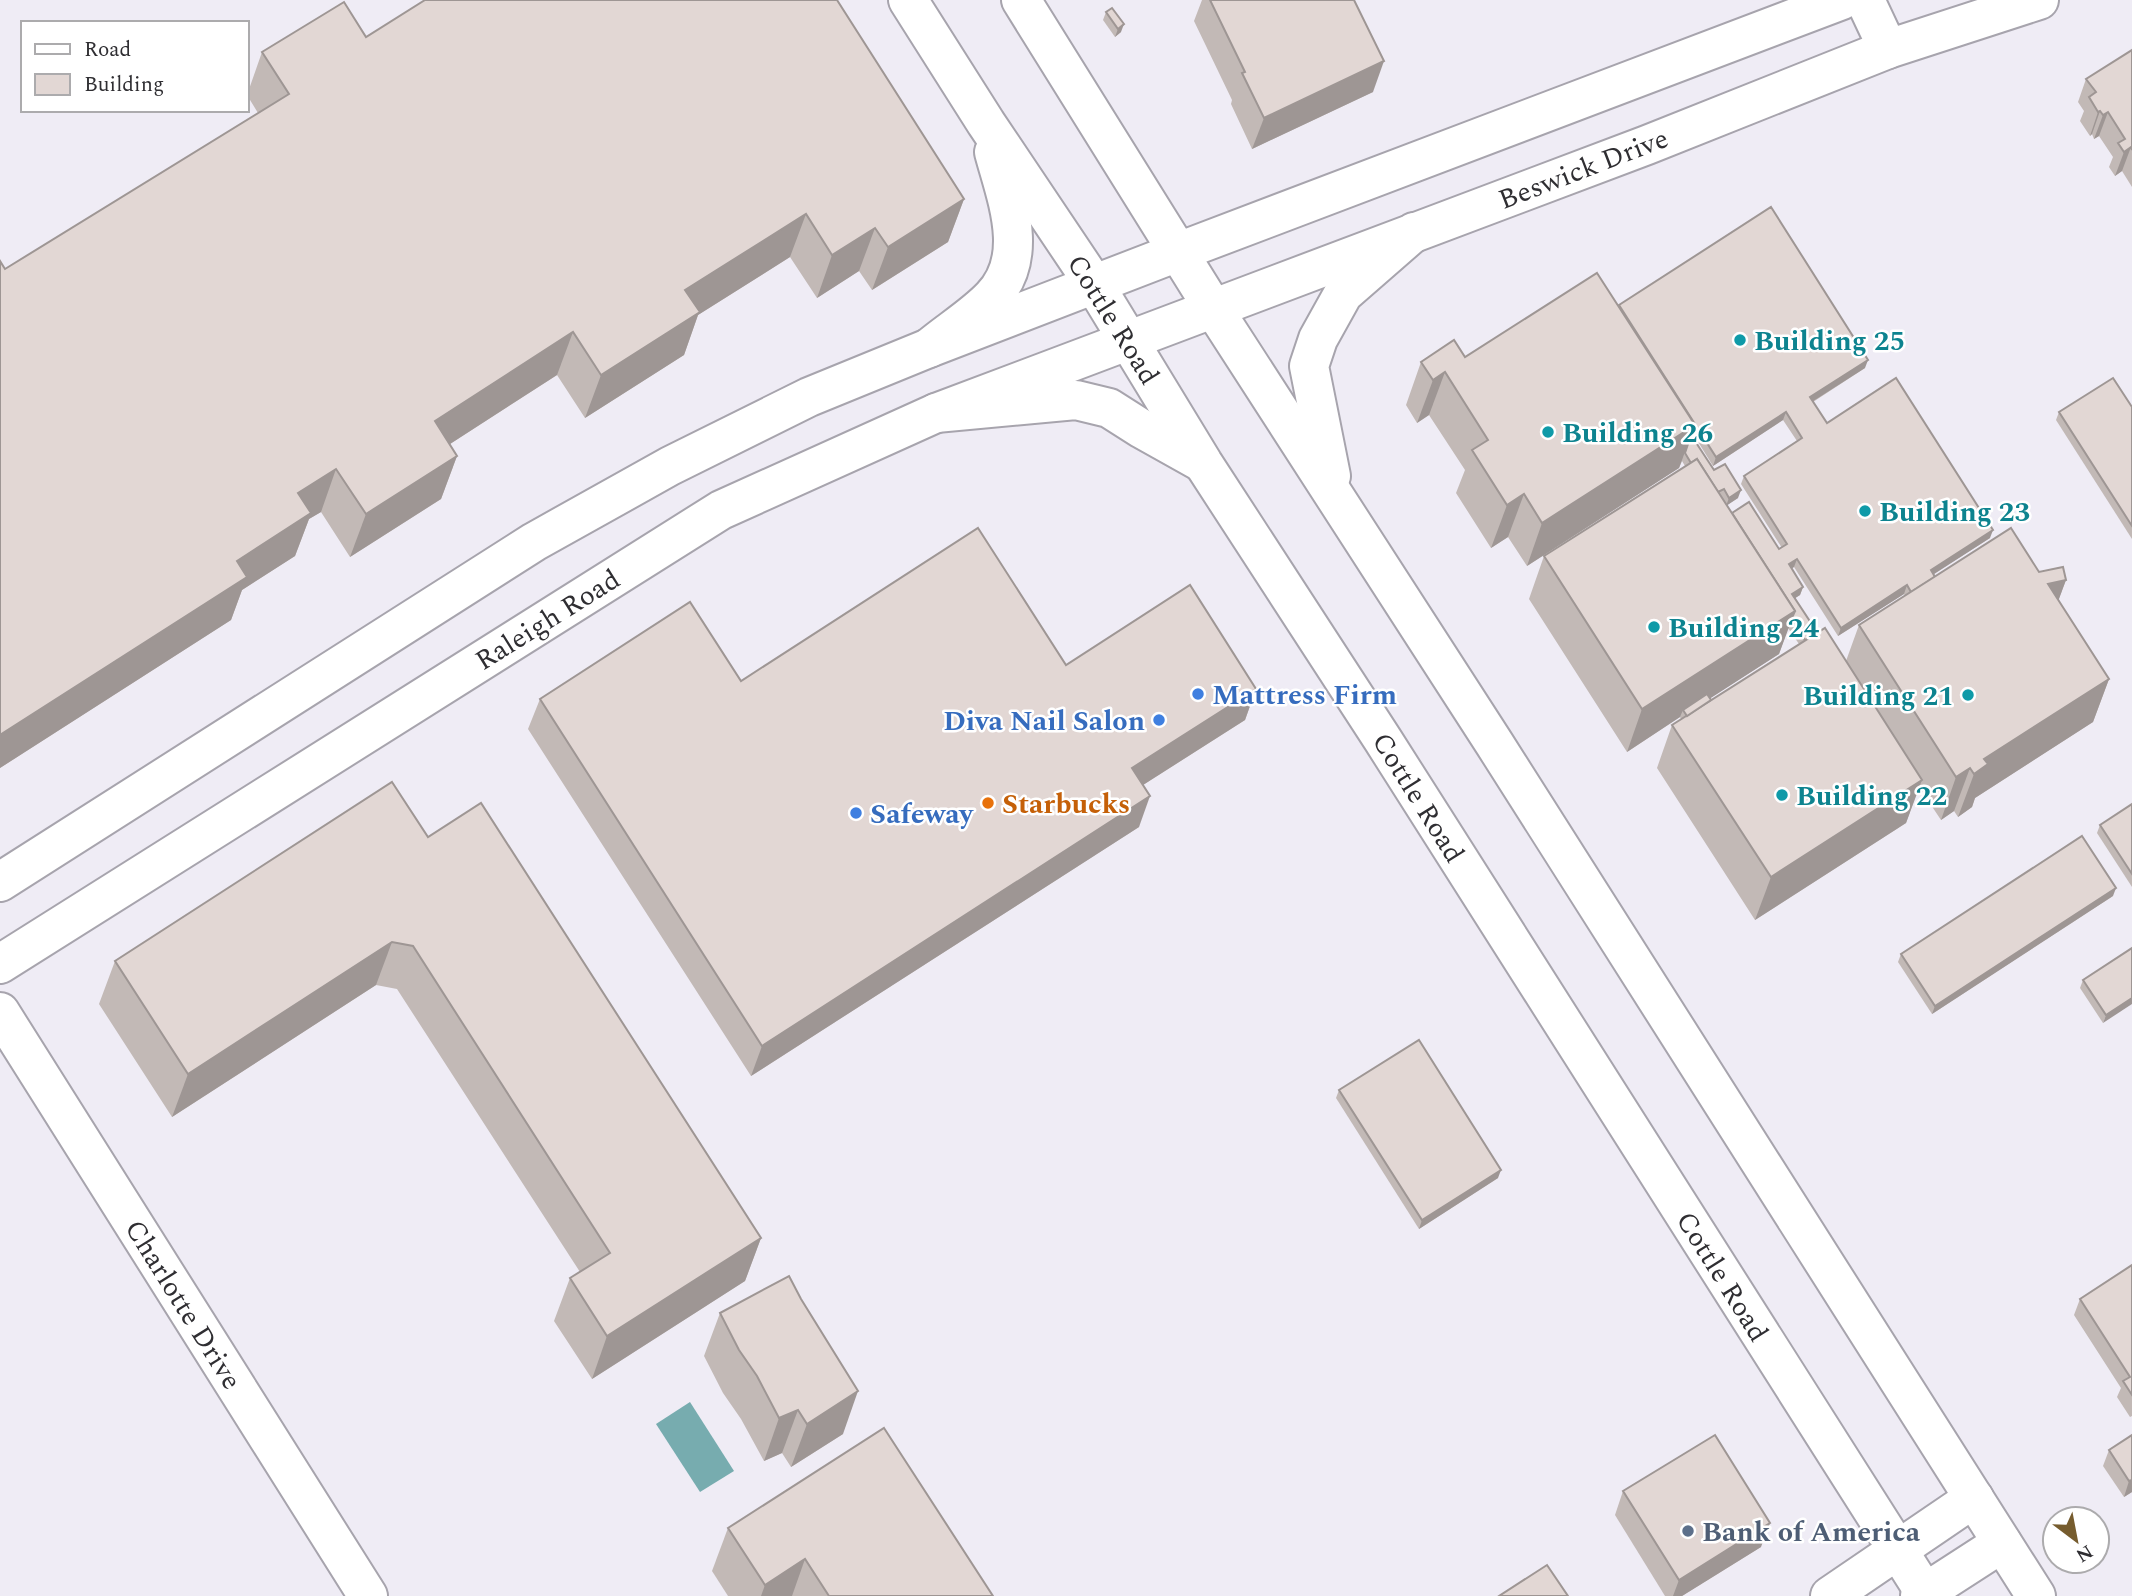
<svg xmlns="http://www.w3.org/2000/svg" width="2132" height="1596" font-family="Spectral,serif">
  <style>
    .water { fill: #77acaf }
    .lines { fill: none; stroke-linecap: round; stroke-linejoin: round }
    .minor-casing { stroke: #a7a4ad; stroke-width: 42 }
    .tertiary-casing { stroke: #a7a4ad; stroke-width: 42 }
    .secondary-casing { stroke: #a7a4ad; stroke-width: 42 }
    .minor { stroke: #fff; stroke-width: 38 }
    .tertiary { stroke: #fff; stroke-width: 38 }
    .secondary { stroke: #fff; stroke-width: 38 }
    .wall { fill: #c2b9b6; fill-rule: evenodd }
    .shaded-wall { fill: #9e9694 }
    .building { fill: #e2d7d4; stroke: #9e9694; stroke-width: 2 }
    .culture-dot { fill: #0f9aa8; stroke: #fff; stroke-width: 2.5 }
    .shop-dot { fill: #3f7fe0; stroke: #fff; stroke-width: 2.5 }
    .food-dot { fill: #e8710a; stroke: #fff; stroke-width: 2.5 }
    .service-dot { fill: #5c6f8a; stroke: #fff; stroke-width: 2.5 }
    .labels { text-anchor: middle; stroke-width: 5; stroke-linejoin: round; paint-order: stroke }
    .street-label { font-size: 28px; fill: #2f2e32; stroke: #fff }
    .culture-label { font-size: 28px; font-weight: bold; fill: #0d838f; stroke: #fff; text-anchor: start }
    .shop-label { font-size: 28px; font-weight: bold; fill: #366cbe; stroke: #fff; text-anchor: start }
    .food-label { font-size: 28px; font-weight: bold; fill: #c56008; stroke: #fff; text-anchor: start }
    .service-label { font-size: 28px; font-weight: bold; fill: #4e5e75; stroke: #fff; text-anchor: start }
  </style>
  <rect width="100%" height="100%" fill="#efecf5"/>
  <polygon class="water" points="690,1402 734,1471 700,1492 656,1424"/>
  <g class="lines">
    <g class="minor-casing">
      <g id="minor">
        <polyline points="1865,0 1888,49"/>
        <polyline points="1830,1596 1974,1498"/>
        <polyline points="1920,1596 2002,1543"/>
      </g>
    </g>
    <g class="tertiary-casing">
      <g id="tertiary">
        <polyline points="0,882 534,542 670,466 809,397 929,348 1178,252 1842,0"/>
        <polyline points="0,964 721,510 936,413 1647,145 1888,49 2039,0"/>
        <polyline points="0,1012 368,1596"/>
      </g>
    </g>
    <g class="secondary-casing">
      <g id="secondary">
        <polyline points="908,0 986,123 1094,284 1203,463 1383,740 1927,1596"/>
        <polyline points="1021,0 1213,308 1494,743 2036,1596"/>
        <path d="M929 348C949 331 974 316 992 297 1031 257 1006 197 994 152"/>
        <polyline points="936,413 1076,400 1109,408 1142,429 1201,462"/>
        <polyline points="1331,476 1309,366 1318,339 1343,294 1414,232"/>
      </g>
    </g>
    <use href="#minor" class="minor"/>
    <use href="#tertiary" class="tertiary"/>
    <use href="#secondary" class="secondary"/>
  </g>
  <g class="wall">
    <polygon points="1202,0 1354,0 1373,92 1252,149 1231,104 1232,100 1194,21"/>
    <polygon points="1106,12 1121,32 1115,37 1103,20"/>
    <polygon points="366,37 964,199 948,242 872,290 859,271 817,298 790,257 698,315 684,355 585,418 557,375 450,444 457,456 441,499 350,557 321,512 309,519 295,556 242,590 231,620 0,768 0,261 5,269 258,113 247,95 262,52"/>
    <polygon points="2132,50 2132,187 2122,171 2115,176 2109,167 2113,157 2099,136 2094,139 2092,134 2090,136 2080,121 2084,111 2078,102 2086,79"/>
    <path d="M1618 305 1865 368 1813 402 1827 423 1990 538 1933 574 1935 577 2039 572 2066 580 2058 601 2109 679 2093 722 1975 798 1972 807 1958 817 1954 811 1941 820 1919 787 1906 823 1755 920 1657 768 1672 725 1681 719 1680 717 1627 752 1529 599 1544 556 1685 466 1682 461 1679 468 1527 566 1508 537 1491 548 1456 493 1465 470 1429 415 1417 423 1406 405 1421 362 1465 357ZM1783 420 1797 441 1744 476 1741 484 1782 548 1779 549 1732 513 1727 505 1738 498 1714 470 1691 435 1692 432 1713 466ZM1794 567 1838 636 1904 594 1905 596 1859 625 1846 661 1817 632 1795 598 1800 595 1803 587 1792 568ZM1788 628 1799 644 1711 700 1710 698 1779 654Z"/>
    <polygon points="2132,407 2132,539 2056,420 2059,412"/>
    <polygon points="1066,665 1256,689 1245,720 1143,785 1139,827 751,1076 528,729 540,699 741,681"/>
    <polygon points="2132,804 2132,887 2097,833 2100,825"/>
    <polygon points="428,837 761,1238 745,1281 592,1379 554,1321 570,1278 580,1272 397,989 376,985 172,1117 99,1004 115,961"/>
    <polygon points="2113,896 1932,1014 1898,962 1901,954"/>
    <polygon points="2132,948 2103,1023 2080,988 2083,980"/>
    <polygon points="1339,1090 1498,1178 1419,1229 1336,1098"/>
    <polygon points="2132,1265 2132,1416 2130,1417 2117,1397 2121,1388 2074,1315 2080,1299"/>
    <polygon points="720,1313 843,1434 791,1467 782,1453 764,1461 741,1419 723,1393 704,1356"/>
    <polygon points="2132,1435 2132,1492 2124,1497 2103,1466 2109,1450"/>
    <polygon points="1623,1491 1761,1547 1682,1596 1665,1596 1615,1515"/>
    <polygon points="728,1528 993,1596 728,1596 712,1571"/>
  </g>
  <g class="shaded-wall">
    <polygon points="1124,24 1121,32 1115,37 1118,29"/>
    <polygon points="1384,61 1373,92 1252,149 1264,118"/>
    <polygon points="2100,111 2092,134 2090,136 2098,112"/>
    <polygon points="2108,112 2099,136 2094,139 2103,115"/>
    <polygon points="2131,147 2122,171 2115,176 2124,152"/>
    <polygon points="964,199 948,242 872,290 888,247"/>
    <polygon points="806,214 790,257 698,315 684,355 585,418 601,375 685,290"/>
    <polygon points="875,228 859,271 817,298 832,255"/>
    <polygon points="573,332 557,375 419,464 435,421"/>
    <polygon points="1868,360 1865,368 1807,405 1810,397"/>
    <polygon points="1445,372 1429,415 1417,423 1433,380"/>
    <polygon points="1786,412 1783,420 1713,466 1716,457"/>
    <polygon points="1695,425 1679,468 1527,566 1542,523"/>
    <polygon points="457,456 441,499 350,557 366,514"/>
    <polygon points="336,469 321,512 309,519 295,556 242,590 231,620 0,768 0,735 298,493"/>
    <polygon points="1741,490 1738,498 1726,506 1729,498"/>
    <polygon points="1524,494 1508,537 1491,548 1507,505"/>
    <polygon points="1993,530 1990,538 1928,578 1931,570"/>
    <polygon points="1797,559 1794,567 1786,572 1789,564"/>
    <polygon points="2066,580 2050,623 2048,584"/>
    <polygon points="1907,585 1904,594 1838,636 1841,628"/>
    <polygon points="1803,587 1800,595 1789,602 1792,594"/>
    <polygon points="1795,611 1779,654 1686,714 1683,710 1680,717 1627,752 1642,709"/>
    <polygon points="2109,679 2093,722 1975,798 1972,807 1958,817 1974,774 1984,759"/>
    <polygon points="1256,689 1245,720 1121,799 1132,768"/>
    <polygon points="1970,768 1954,811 1941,820 1956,777"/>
    <polygon points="1922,780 1906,823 1755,920 1771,877"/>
    <polygon points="1150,796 1139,827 751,1076 762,1046"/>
    <polygon points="2116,888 2113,896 1932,1014 1935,1006"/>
    <polygon points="392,942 376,985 172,1117 188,1074"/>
    <polygon points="2132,998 2132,1004 2103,1023 2106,1015"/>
    <polygon points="1501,1170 1498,1178 1419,1229 1422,1220"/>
    <polygon points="761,1238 745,1281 592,1379 607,1336"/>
    <polygon points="858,1391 843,1434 791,1467 807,1424"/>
    <polygon points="798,1410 782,1453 764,1461 779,1418"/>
    <polygon points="2132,1480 2132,1492 2124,1497 2129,1481"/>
    <polygon points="1770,1523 1761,1547 1682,1596 1673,1596 1679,1580"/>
    <polygon points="805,1559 792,1596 761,1596 765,1585"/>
  </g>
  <g class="building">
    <polygon points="425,0 837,0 964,199 888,247 875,228 832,255 806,214 685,290 700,312 601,375 573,332 435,421 457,456 366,514 336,469 298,493 311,513 237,561 247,577 0,735 0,261 5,269 289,94 262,52 344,2 366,37"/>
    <polygon points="1210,0 1354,0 1384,61 1264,118 1242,73 1245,72"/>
    <polygon points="1112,8 1124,24 1118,29 1106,12"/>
    <polygon points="2132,50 2132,150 2131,147 2124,152 2118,143 2125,139 2108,112 2103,115 2100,111 2098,112 2089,97 2096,92 2086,79"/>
    <polygon points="1771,207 1868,360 1810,397 1827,423 1896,378 1993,530 1931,570 1935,577 1911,592 1907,585 1841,628 1797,559 1789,564 1803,587 1792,594 1817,632 1805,640 1791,620 1795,611 1732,513 1749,502 1779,549 1787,544 1744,476 1802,438 1786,412 1716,457 1619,305"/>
    <polygon points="1597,273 1695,425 1542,523 1524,494 1507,505 1472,450 1488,440 1445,372 1433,380 1421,362 1454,340 1465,357"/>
    <polygon points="2113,378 2132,407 2132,526 2059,412"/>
    <polygon points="1691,435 1714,470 1725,464 1741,490 1729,498 1724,489 1718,492 1697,459 1691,463 1685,453"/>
    <polygon points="1697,459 1795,611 1642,709 1544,556"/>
    <polygon points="978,528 1066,665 1190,585 1256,689 1132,768 1150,796 762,1046 540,699 690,602 741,681"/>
    <polygon points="2011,528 2039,572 2063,567 2066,580 2048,584 2109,679 1984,759 1988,764 1974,774 1970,768 1956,777 1859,625"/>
    <polygon points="1825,628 1922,780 1771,877 1672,725"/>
    <polygon points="1707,694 1711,700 1687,716 1683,710"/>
    <polygon points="392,782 428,837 481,803 761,1238 607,1336 570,1278 610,1253 413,946 392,942 188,1074 115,961"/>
    <polygon points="2132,804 2132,874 2100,825"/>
    <polygon points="2082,836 2116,888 1935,1006 1901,954"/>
    <polygon points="2132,948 2132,998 2106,1015 2083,980"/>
    <polygon points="1419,1040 1501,1170 1422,1220 1339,1090"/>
    <polygon points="2132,1265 2132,1395 2123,1381 2130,1377 2080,1299"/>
    <polygon points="789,1276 801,1299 858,1391 807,1424 798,1410 779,1418 757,1376 739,1350 720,1313"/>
    <polygon points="884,1428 993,1596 829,1596 805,1559 765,1585 728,1528"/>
    <polygon points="1715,1435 1770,1523 1679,1580 1623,1491"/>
    <polygon points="2132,1435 2132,1480 2129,1481 2109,1450"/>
    <polygon points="1547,1565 1568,1596 1499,1596"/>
  </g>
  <g class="culture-dot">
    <circle cx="1740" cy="340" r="7"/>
    <circle cx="1548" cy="432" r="7"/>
    <circle cx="1865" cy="511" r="7"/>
    <circle cx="1654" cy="627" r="7"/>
    <circle cx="1968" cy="695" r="7"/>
    <circle cx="1782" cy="795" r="7"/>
  </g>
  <g class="shop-dot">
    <circle cx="1198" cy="694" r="7"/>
    <circle cx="1159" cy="720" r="7"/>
    <circle cx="856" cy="813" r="7"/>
  </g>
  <circle class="food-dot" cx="988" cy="803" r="7"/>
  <circle class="service-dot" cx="1688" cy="1531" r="7"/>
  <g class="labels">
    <g class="street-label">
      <text transform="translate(1583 168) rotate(-21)" y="10">Beswick Drive</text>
      <text transform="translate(1114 319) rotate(58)" y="10">Cottle Road</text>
      <text transform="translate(547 619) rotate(-32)" y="10">Raleigh Road</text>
      <text transform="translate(1419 797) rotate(58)" y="10">Cottle Road</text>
      <text transform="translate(1723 1276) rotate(58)" y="10">Cottle Road</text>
      <text transform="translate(184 1304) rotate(58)" y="10">Charlotte Drive</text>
    </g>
    <g class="culture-label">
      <text x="1754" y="350">Building 25</text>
      <text x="1562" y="442">Building 26</text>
      <text x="1879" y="521">Building 23</text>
      <text x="1668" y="637">Building 24</text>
      <text x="1954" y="705" text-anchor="end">Building 21</text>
      <text x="1796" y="805">Building 22</text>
    </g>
    <g class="shop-label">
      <text x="1212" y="704">Mattress Firm</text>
      <text x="1145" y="730" text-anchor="end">Diva Nail Salon</text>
      <text x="870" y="823">Safeway</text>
    </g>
    <g class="food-label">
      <text x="1002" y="813">Starbucks</text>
    </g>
    <g class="service-label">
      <text x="1702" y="1541">Bank of America</text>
    </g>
  </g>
  <rect x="21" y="21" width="228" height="91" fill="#ffffff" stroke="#acabad" stroke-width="2"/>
  <rect x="35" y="44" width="35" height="10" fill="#ffffff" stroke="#acabad" stroke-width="2"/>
  <text x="84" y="56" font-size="21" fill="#2f2e32">Road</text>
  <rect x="35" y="74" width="35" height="21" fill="#e2d7d4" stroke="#acabad" stroke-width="2"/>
  <text x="84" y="91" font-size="21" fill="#2f2e32">Building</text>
  <g transform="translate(2076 1540) rotate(148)"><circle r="33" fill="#ffffff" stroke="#acabad" stroke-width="2"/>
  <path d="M0-5L12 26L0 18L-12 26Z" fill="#765c2e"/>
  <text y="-10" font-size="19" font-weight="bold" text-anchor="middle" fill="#2f2e32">N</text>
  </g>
</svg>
